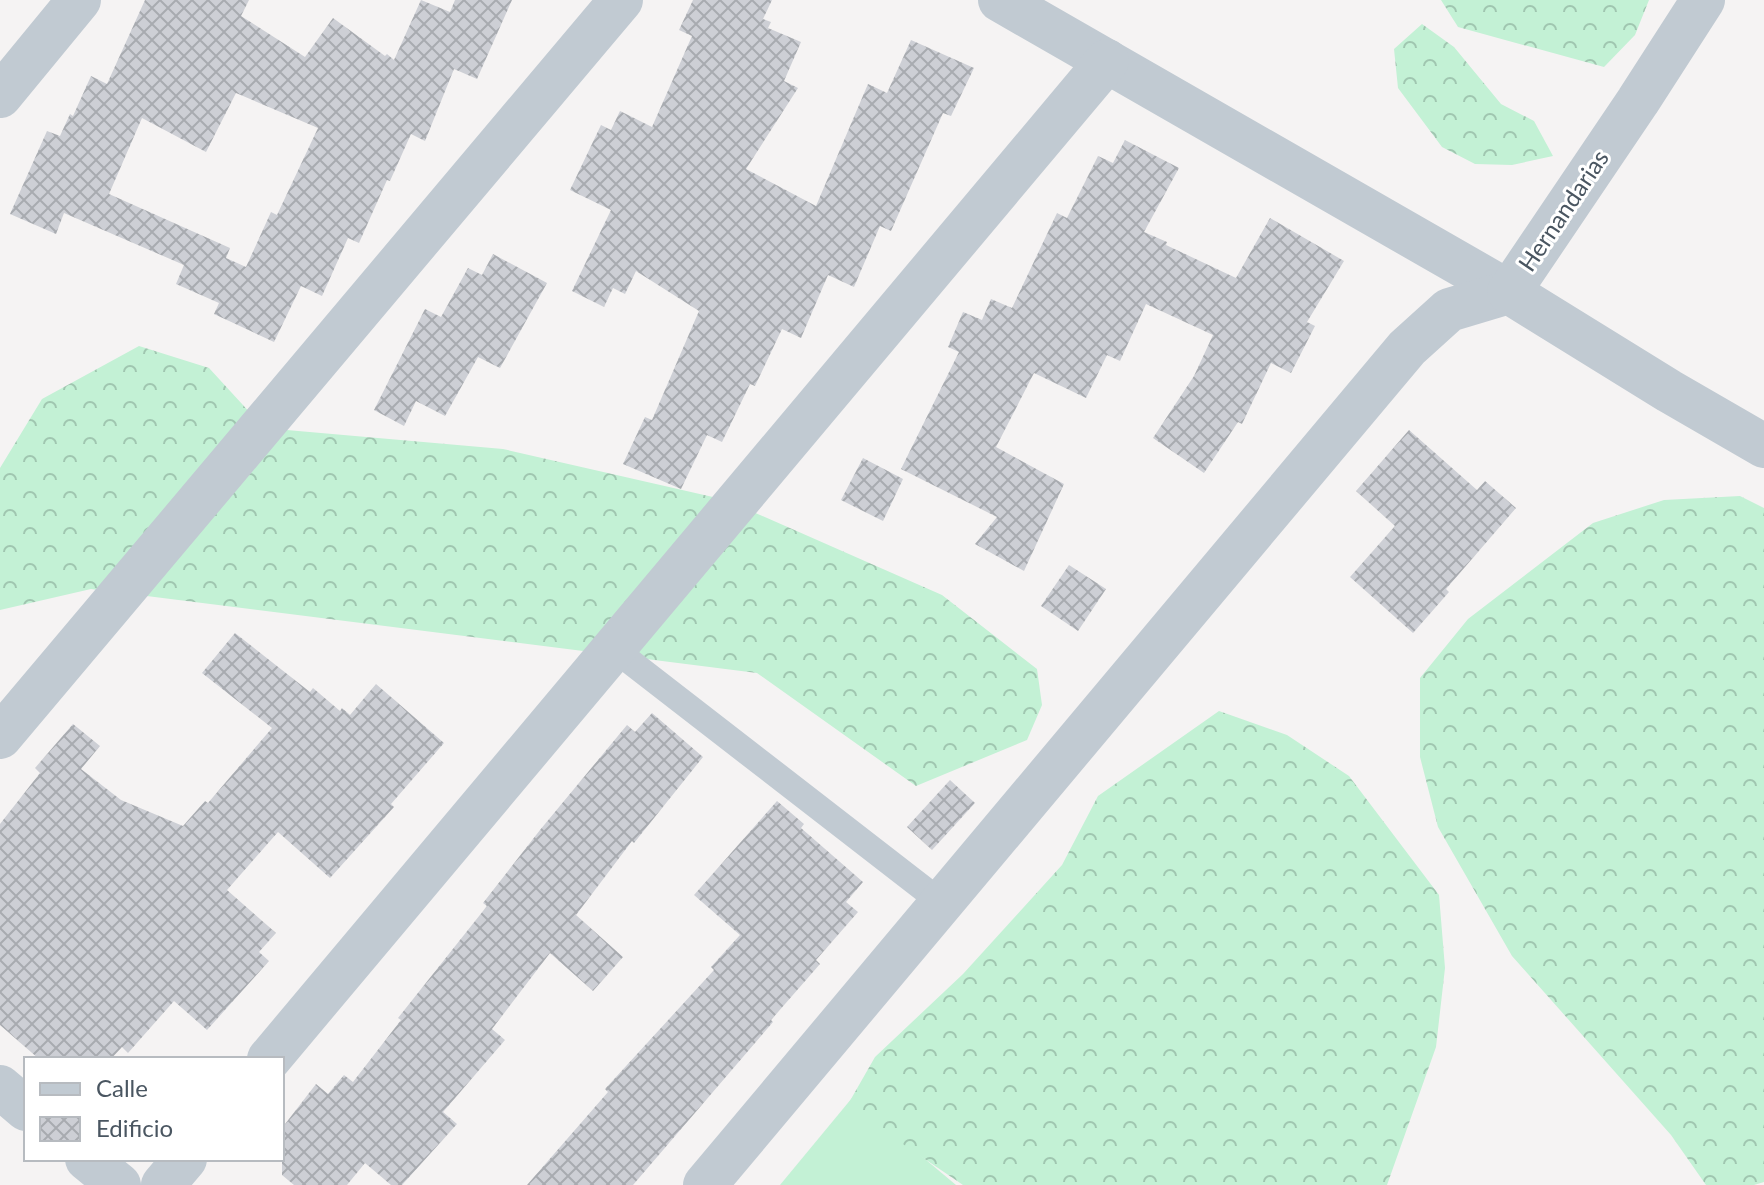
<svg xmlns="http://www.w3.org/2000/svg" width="1764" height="1185" font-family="Lato,sans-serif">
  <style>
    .green { fill: #c3f1d5 }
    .forest { fill: url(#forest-crowns) }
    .building { fill: url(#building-cross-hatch); fill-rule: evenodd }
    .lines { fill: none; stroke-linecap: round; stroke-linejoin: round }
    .service { stroke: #c1cad2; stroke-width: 26 }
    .minor { stroke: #c1cad2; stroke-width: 44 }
    .tertiary { stroke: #c1cad2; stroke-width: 44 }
    .labels { text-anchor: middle; stroke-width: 6; stroke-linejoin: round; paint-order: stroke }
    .street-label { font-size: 24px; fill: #4a5661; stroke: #fff }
  </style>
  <defs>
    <pattern id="forest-crowns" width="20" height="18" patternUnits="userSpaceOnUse" patternTransform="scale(2)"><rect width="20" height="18" fill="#c3f1d5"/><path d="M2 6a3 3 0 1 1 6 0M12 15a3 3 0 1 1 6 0" fill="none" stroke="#a0c6b0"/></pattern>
    <pattern id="building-cross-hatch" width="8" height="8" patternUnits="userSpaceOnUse" patternTransform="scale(2)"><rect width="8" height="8" fill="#cdcfd5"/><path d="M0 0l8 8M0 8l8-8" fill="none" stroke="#a8abb0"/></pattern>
  </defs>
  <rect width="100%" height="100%" fill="#f5f3f3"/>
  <polygon class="green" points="852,1098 956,1185 780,1185"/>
  <g class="forest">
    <polygon points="1441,0 1649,0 1635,35 1604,67 1458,27"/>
    <polygon points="1422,24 1454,47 1501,104 1534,121 1553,156 1512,165 1475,164 1442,147 1398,88 1394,49"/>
    <polygon points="139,346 209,368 264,428 503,449 726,500 942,595 1037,669 1042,705 1027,740 916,786 757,673 91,589 0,610 0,468 42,399"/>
    <polygon points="1740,496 1764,508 1764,1182 1754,1185 1706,1185 1671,1135 1512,956 1438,827 1420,757 1420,678 1468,619 1593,523 1664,500"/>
    <polygon points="1219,711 1287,735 1349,776 1439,895 1445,968 1436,1047 1387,1185 963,1185 847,1106 875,1057 963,974 1062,865 1098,796"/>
  </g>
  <g class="building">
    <path d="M145 0H249L241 16 305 57 333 18 385 56 387 54 394 60 421 0 450 12 455 0H512L477 79 454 69 425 141 411 134 390 181 387 180 359 243 348 238 322 296 301 286 274 342 214 314 219 303 176 284 184 265 64 213 56 234 10 214 47 131 60 136 70 114 73 116 91 76 107 84ZM236 93 318 128 277 215 271 212 246 267 226 258 230 248 109 194 142 118 206 152Z"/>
    <polygon points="693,0 772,0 763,19 771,22 768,28 801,42 784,81 798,88 746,169 816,206 868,84 887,93 911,40 974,68 951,116 943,113 891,231 880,226 854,287 828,275 801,338 782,329 755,386 750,384 722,442 707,435 681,489 623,464 645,417 652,420 699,311 636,271 625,294 613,288 604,307 572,291 611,210 570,190 601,125 611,130 620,111 652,127 692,36 679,30"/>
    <polygon points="1125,140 1179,168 1144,232 1167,242 1166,245 1236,278 1270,218 1344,261 1307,322 1315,326 1291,373 1271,363 1242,424 1238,422 1204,473 1153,438 1194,376 1213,335 1146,304 1120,361 1107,355 1086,398 1034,373 996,447 1064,484 1024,571 975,544 997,517 901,469 959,352 948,347 963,312 982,320 991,299 1012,308 1057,213 1067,218 1098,156 1113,163"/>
    <polygon points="493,254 547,283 500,368 478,357 445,416 416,401 404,426 374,410 425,309 441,317 468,268 482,275"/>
    <polygon points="1409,430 1477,490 1485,481 1516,508 1446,589 1449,592 1413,633 1350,577 1395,526 1356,491"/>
    <polygon points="863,458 903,479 883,521 841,500"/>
    <polygon points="1069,565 1106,589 1078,631 1041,606"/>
    <polygon points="235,633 310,692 313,688 340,711 342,708 350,715 376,684 444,743 391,804 394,807 330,878 278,832 227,890 276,933 259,952 269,961 207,1030 174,1001 128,1053 122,1047 111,1059 39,1059 0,1025 0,824 40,773 35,768 73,724 100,746 81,769 121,800 183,826 205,801 208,803 272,728 202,673"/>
    <polygon points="652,713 703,757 634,843 632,841 576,915 623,957 593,991 550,953 492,1029 505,1040 443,1112 457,1124 402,1185 391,1185 365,1163 347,1185 294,1185 282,1175 282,1128 316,1084 328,1094 344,1075 353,1082 401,1020 398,1018 487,906 483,903 540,830 627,725 635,732"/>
    <polygon points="950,780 975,803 932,850 907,827"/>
    <polygon points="777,801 804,824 801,828 863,882 846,902 858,912 816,960 820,964 771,1020 773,1022 633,1185 527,1185 608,1092 605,1089 714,970 711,967 740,935 694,895"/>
  </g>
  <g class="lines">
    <polyline class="service" points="614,649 942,903"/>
    <g class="minor">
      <polyline points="1000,0 1509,292"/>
      <polyline points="0,96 79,0"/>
      <polyline points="0,737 621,0"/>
      <polyline points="269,1059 1107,61"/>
      <polyline points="0,1087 26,1109"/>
      <polyline points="87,1159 119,1185"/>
      <polyline points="163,1185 185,1159"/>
      <polyline points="705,1185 1407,348 1449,310 1509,292"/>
    </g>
    <polyline class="tertiary" points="1703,0 1638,101 1509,292 1669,391 1764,446"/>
  </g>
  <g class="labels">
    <g class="street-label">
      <text transform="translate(1564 211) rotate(-56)" y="8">Hernandarias</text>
    </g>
  </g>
  <rect x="24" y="1057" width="260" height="104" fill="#ffffff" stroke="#b7bbc0" stroke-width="2"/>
  <rect x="40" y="1083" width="40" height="12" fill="#c1cad2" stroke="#b7bbc0" stroke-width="2"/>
  <text x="96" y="1097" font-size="24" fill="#4a5661">Calle</text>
  <rect x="40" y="1117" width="40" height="24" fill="url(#building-cross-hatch)" stroke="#b7bbc0" stroke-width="2"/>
  <text x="96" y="1137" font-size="24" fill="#4a5661">Edificio</text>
</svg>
